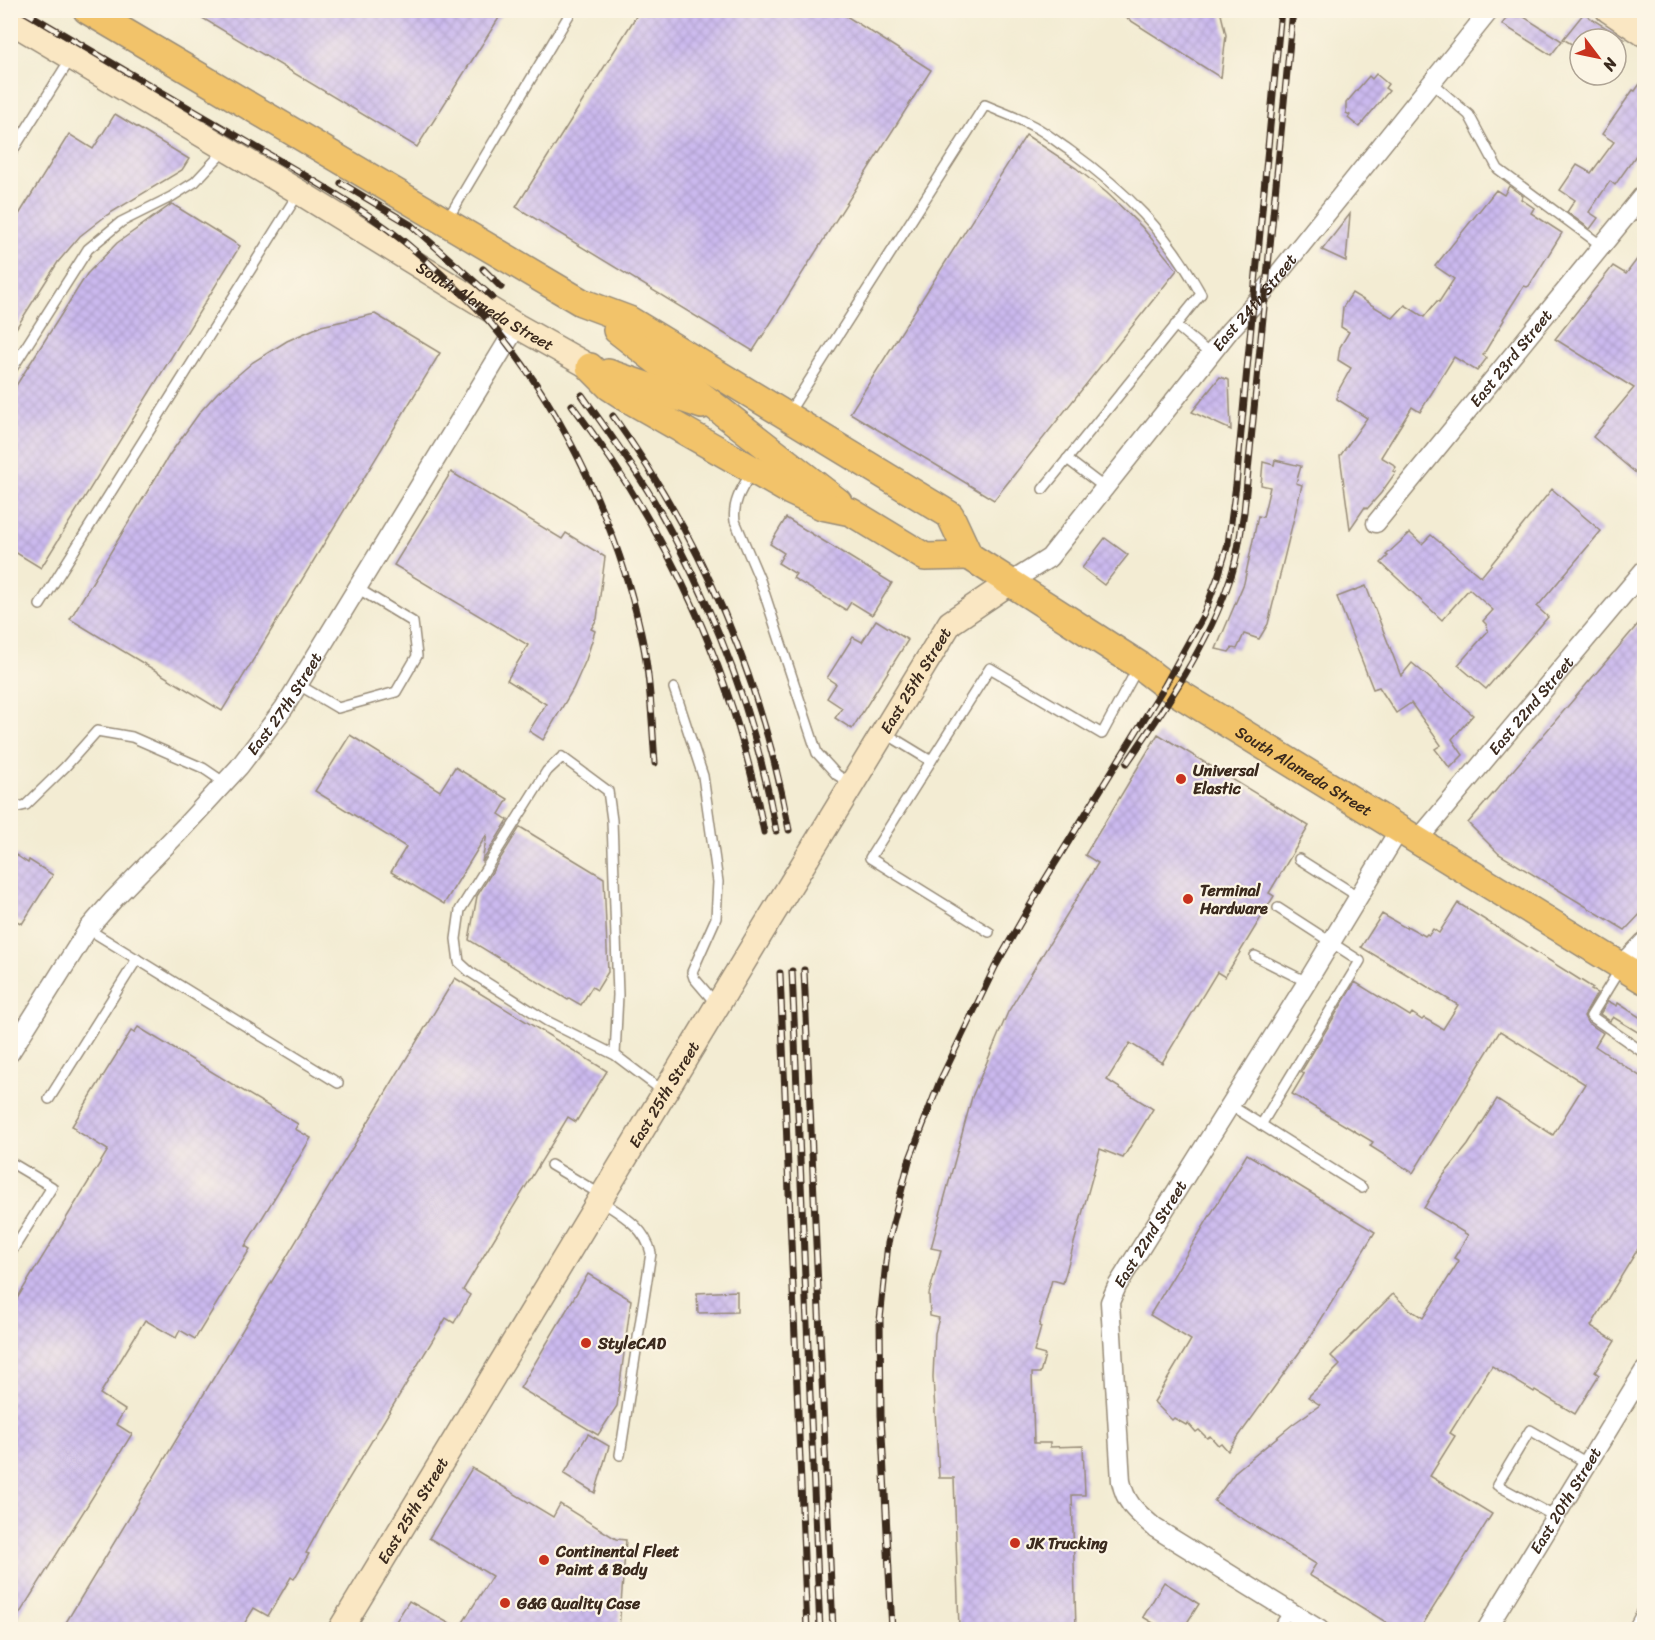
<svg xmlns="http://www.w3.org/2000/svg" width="1655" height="1640" font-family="Sriracha,sans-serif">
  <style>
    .building { fill: url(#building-cross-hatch) }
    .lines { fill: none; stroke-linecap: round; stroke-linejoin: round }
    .lane-casing { stroke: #978b78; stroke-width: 12 }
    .street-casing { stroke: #978b78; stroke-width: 21 }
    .secondary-casing { stroke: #978b78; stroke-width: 27 }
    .primary-casing { stroke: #978b78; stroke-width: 30 }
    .lane { stroke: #fff; stroke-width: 9 }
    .street { stroke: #fff; stroke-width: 18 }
    .secondary { stroke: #fae7c3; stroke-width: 24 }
    .primary { stroke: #f2c36a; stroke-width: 27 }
    .rail-casing { stroke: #3b2a1e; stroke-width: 7 }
    .rail { stroke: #fcf5e5; stroke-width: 4.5; stroke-dasharray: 14; stroke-linecap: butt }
    .secondary-bridge-casing { stroke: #978b78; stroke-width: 27; stroke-linecap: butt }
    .secondary-bridge { stroke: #fae7c3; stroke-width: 24 }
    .poi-dot { fill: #c8321e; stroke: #fcf5e5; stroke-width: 2 }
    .labels { text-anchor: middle; stroke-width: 4.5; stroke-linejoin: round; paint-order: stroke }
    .street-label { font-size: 16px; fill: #3b2a1e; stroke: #fcf5e5 }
    .poi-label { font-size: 16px; font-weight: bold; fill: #3b2a1e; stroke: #fcf5e5; text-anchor: start }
  </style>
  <defs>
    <pattern id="building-cross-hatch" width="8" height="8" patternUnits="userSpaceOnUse" patternTransform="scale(1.5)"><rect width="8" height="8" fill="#cbb9ee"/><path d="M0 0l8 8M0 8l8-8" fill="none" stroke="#af9fcc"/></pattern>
  </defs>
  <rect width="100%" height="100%" fill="#fcf5e5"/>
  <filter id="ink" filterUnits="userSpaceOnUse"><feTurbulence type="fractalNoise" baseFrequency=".0167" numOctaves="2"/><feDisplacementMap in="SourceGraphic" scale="12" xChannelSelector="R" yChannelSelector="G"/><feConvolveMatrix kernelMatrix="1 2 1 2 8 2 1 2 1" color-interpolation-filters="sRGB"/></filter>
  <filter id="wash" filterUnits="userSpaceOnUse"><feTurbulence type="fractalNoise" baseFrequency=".008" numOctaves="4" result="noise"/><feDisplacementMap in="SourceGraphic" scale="24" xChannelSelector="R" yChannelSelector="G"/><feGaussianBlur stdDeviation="1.35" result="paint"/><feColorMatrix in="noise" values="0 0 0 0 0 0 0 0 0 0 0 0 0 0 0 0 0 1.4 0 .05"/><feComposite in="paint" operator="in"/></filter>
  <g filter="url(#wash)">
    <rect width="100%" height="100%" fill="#f3ecd3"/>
    <g id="blocks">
      <g class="building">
        <polygon points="189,10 504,10 417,147"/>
        <polygon points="640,10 837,10 931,70 753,351 516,207"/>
        <polygon points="1114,10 1220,10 1226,35 1221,78"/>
        <polygon points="1513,10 1562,41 1551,55 1502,24"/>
        <polygon points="1584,13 1595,21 1624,39 1580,39 1580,49 1563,39"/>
        <polygon points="1376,74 1388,84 1385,88 1389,91 1359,127 1348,118 1350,115 1346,113 1346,103 1369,76 1372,79"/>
        <polygon points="1644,78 1644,155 1639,151 1615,185 1610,181 1589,212 1598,218 1590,229 1567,212 1575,200 1560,190 1577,165 1591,173 1614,142 1602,134 1633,90 1635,91"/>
        <polygon points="115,114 189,159 182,170 107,215 80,236 58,262 10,338 10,229 69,134 93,149"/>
        <polygon points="1026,135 1076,168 1107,193 1142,227 1177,270 994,500 850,413"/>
        <polygon points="1509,186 1523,196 1521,199 1534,208 1531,213 1562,233 1529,286 1527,287 1524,286 1503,319 1504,320 1483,355 1487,358 1477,371 1454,357 1420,412 1412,407 1381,457 1393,464 1396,467 1393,471 1396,472 1381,493 1367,509 1365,507 1350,529 1340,456 1367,418 1337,399 1337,393 1351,368 1338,360 1340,347 1349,332 1341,327 1343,307 1352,293 1393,318 1405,305 1424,317 1437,301 1439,302 1454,279 1435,266 1496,190 1504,195"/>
        <polygon points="172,204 240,246 41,568 10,549 10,395 87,274 117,243"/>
        <polygon points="1350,214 1346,261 1322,250"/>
        <polygon points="1644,250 1644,480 1593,437 1634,388 1555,339 1613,266 1626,274"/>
        <polygon points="375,314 440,353 222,711 70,619 170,454 200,412 218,392 253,362 287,341 321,326"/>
        <polygon points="1220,377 1229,380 1231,430 1192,412"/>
        <polygon points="1275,460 1301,466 1296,483 1302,485 1268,624 1259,639 1244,634 1237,649 1232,648 1229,652 1216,649 1244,583 1258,516 1263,517 1270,487 1261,485 1263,462 1274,465"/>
        <polygon points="451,472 562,539 566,533 605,557 597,619 591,629 595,631 586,660 573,689 543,740 529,731 546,704 507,680 528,645 394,565"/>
        <polygon points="1552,489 1601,531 1537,607 1548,617 1486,689 1458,665 1488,631 1487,625 1483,621 1493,610 1469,589 1442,620 1381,563 1388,556 1386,555 1410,533 1422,544 1431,535 1481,577"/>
        <polygon points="786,518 892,583 872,615 851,602 846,610 793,578 796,574 778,563 784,553 770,544"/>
        <polygon points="1105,538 1128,555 1104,585 1082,568"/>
        <polygon points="1366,586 1401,676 1412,663 1473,715 1452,739 1463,755 1450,768 1435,749 1441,745 1411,703 1396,713 1379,687 1373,689 1337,597"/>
        <polygon points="1644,617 1644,910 1625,930 1499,854 1468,823"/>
        <polygon points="876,620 908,640 852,729 835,718 842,708 827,698 836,684 827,678 853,637 862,642"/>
        <polygon points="1158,734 1309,826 1269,893 1274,896 1225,977 1217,972 1162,1063 1130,1043 1107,1080 1153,1109 1123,1158 1100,1149 1063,1283 1052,1280 1039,1326 1041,1327 1034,1352 1045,1355 1040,1373 1032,1373 1034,1443 1050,1443 1050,1447 1083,1446 1085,1495 1072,1495 1076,1629 959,1629 954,1478 939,1478 933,1377 935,1333 939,1318 930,1316 929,1294 941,1250 931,1248 972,1097 1008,1012 1098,863 1085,855"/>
        <polygon points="350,735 440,791 455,767 508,799 499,814 508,820 482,862 487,834 444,904 391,872 406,847 315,791"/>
        <polygon points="520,827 604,878 608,972 597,990 592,987 581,1005 569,998 568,1000 469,940 477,896"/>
        <polygon points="16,855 28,863 29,860 53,875 22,924 10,917 10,864"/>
        <polygon points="1458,903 1593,988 1591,990 1597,993 1584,1016 1587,1022 1603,1033 1595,1046 1644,1079 1644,1251 1639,1247 1591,1326 1615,1341 1595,1372 1599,1375 1575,1414 1535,1390 1534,1392 1492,1366 1450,1433 1455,1436 1430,1476 1492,1514 1420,1629 1397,1629 1309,1575 1316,1564 1214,1501 1236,1471 1293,1424 1320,1405 1308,1397 1340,1365 1331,1356 1393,1294 1409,1309 1423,1318 1459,1261 1454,1258 1468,1235 1424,1208 1443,1176 1468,1145 1497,1099 1553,1135 1585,1084 1500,1031 1413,1173 1370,1146 1373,1142 1292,1094 1304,1074 1301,1072 1355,982 1410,1016 1412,1013 1422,1020 1424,1018 1443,1029 1458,1005 1361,947 1382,914 1406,928 1407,926 1425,936 1427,934 1429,935 1433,929 1439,933"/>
        <polygon points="455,978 607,1071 576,1122 568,1117 463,1290 470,1295 454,1323 446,1318 328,1513 306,1553 309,1554 294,1579 291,1577 268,1616 254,1608 241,1629 62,1629"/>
        <polygon points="1608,1001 1617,1006 1618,1003 1644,1020 1644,1036 1613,1017 1610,1021 1600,1014"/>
        <polygon points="138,1027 298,1124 295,1129 311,1138 245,1246 250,1249 195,1339 180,1330 176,1338 145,1320 100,1394 125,1410 116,1424 132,1434 10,1629 10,1310 108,1150 75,1130 76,1128 72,1126 131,1031 134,1033"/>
        <polygon points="1247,1154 1375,1232 1309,1339 1228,1451 1221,1443 1218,1445 1210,1436 1207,1438 1199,1430 1196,1432 1188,1423 1186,1425 1174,1418 1172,1420 1154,1402 1191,1340 1150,1315"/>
        <polygon points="588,1274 631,1300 617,1406 598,1435 520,1388"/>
        <polygon points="737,1291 737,1312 698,1313 697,1293"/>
        <polygon points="588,1434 609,1446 595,1493 564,1474"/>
        <polygon points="472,1468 553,1517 560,1504 616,1539 626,1540 619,1629 391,1629 409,1601 459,1629 492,1576 429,1538"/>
        <polygon points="1164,1582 1199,1604 1183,1629 1163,1629 1143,1617"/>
      </g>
    </g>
  </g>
  <g filter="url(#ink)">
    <use href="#blocks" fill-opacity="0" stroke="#978b78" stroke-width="1.5"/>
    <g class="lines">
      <g class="lane-casing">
        <g id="lane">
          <polyline points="1432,83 1469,115 1498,169 1602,246"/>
          <polyline points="10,155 71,58"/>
          <polyline points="447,220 572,10"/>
          <polyline points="1175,325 1210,354"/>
          <polyline points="10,372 88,249 121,222 171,197 195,182 225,150"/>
          <path d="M788 414 985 105C1001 112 1019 118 1035 127 1047 133 1058 143 1069 150 1126 191 1167 232 1201 294L1043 489"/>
          <polyline points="1067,459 1105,488"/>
          <path d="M751 473C742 488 732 503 735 521L760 580 817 753 837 775 852 784"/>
          <polyline points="40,605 298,194"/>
          <polyline points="299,685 338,708 396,692 417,656 413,622 357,588"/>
          <polyline points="674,688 703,776 718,882 716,918 692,972 694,978 717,1005"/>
          <polyline points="885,733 931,761 870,858 989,932"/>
          <polyline points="931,761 990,668 1102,734 1138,667"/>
          <polyline points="10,809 26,805 65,767 97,731 132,737 203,768 225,783"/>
          <polyline points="1299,859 1359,897"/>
          <polyline points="88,929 338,1083"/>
          <polyline points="1255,956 1307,982"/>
          <polyline points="1621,967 1591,1016 1644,1053"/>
          <polyline points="615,1055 618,995 612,820 608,791 562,757 547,771 460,910 456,939 459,962 470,972 547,1021 615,1055 664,1092"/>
          <polyline points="49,1099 137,959"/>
          <polyline points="1230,1105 1362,1188"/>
          <polyline points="1261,1125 1360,961 1278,908"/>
          <polyline points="10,1162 52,1187 10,1254"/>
          <polyline points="551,1165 600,1194"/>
          <path d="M601 1201C622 1215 645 1227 651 1253L620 1455"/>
          <polyline points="1554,1516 1497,1485 1530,1430 1587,1463"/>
          <polyline points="1277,1630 1289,1611"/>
          <polyline points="1632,1630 1644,1608"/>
        </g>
      </g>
      <g class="street-casing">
        <g id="street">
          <path id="s1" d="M1376 523 1644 194"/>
          <path id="s2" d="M1009 583 1049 558 1230 330 1254 304 1490 10"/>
          <path id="s3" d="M1417 841 1644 570"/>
          <polyline points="1622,965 1644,942"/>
          <path id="s4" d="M10 1053 88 929 114 899 183 828 239 767 284 708 517 326"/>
          <path id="s5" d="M1320 1630 1155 1528C1137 1512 1126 1505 1121 1481L1110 1302 1117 1286 1307 982 1399 830"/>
          <path id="s6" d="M1486 1630 1644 1371"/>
        </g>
      </g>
      <g class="secondary-casing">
        <g id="secondary">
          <polyline points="1608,10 1644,34"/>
          <path id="s7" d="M10 21 299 192 517 326 590 367"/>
          <path id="s8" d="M807 858 950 623 1009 583"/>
          <path id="s9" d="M340 1630 758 938"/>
        </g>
      </g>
      <g class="primary-casing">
        <g id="primary">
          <path id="s10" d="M87 10 581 302 629 320 950 515 969 556 1139 665 1165 685 1644 980"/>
          <polyline points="617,330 838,502"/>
          <polyline points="590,367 610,387 627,398 790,491 822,506 851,512 925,557 969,556"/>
          <polyline points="608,373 702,405"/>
        </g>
      </g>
      <use href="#lane" class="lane"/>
      <use href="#street" class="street"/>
      <use href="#secondary" class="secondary"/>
      <use href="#primary" class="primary"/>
      <g class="rail-casing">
        <g id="rail">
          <path d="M22 10C98 55 173 99 249 143 307 177 369 210 420 255 443 275 467 297 488 320 564 408 622 534 644 648 651 686 652 724 655 763"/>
          <polyline points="341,183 411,225 492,297"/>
          <polyline points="483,269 501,287"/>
          <path d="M582 395C608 432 636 469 658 508 715 609 756 717 776 831"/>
          <path d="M572 405C671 536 733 671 764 832"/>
          <path d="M613 416C702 539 762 680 789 830"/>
          <path d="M1127 763C1166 706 1208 645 1230 579 1238 558 1240 534 1244 512L1293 10"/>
          <polyline points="804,970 833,1630"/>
          <polyline points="792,971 820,1630"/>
          <polyline points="780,973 807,1630"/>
          <polyline points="892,1630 881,1415 880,1320 888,1243 909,1161 940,1081 995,967 1043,883 1165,685 1203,616 1218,577 1228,544 1236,485 1281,10"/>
        </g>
      </g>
      <use href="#rail" class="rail"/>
      <g class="secondary-bridge-casing">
        <polyline id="secondary-bridge" points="758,938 807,858"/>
      </g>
      <use href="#secondary-bridge" class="secondary-bridge"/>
    </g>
  </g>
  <g class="poi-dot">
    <circle cx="1181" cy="779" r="6"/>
    <circle cx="1188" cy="899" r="6"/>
    <circle cx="586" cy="1343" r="6"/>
    <circle cx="1015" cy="1543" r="6"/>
    <circle cx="544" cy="1560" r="6"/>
    <circle cx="505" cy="1603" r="6"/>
  </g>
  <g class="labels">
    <g class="street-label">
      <text dy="6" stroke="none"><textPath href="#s2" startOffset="375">East 24th Street</textPath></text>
      <text dy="6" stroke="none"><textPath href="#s7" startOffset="554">South Alameda Street</textPath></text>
      <text dy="6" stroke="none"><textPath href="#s1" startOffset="213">East 23rd Street</textPath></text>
      <text dy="6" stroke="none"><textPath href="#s8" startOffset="208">East 25th Street</textPath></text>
      <text dy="6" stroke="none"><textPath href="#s4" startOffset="446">East 27th Street</textPath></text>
      <text dy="6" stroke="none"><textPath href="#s3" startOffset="177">East 22nd Street</textPath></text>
      <text dy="6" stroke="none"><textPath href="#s10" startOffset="1444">South Alameda Street</textPath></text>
      <text dy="6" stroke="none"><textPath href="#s9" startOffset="626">East 25th Street</textPath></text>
      <text dy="6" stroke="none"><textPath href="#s5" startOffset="512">East 22nd Street</textPath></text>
      <text dy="6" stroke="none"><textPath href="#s6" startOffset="152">East 20th Street</textPath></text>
      <text dy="6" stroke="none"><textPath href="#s9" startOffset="140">East 25th Street</textPath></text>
    </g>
    <g class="poi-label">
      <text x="1193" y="776">Universal<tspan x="1193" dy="18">Elastic</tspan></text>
      <text x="1200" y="896">Terminal<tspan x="1200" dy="18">Hardware</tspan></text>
      <text x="598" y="1349">StyleCAD</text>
      <text x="1027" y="1549">JK Trucking</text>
      <text x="556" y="1557">Continental Fleet<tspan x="556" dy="18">Paint &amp; Body</tspan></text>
      <text x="517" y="1609">G&amp;G Quality Case</text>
    </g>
  </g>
  <rect width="1655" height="1640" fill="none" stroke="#fcf5e5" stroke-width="36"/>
  <g transform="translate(1598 57) rotate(122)"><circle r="28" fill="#fcf5e5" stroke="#afa495" stroke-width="1.5"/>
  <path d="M0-4.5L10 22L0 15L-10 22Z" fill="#c8321e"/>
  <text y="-9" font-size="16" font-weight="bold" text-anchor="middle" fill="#3b2a1e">N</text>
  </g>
</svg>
